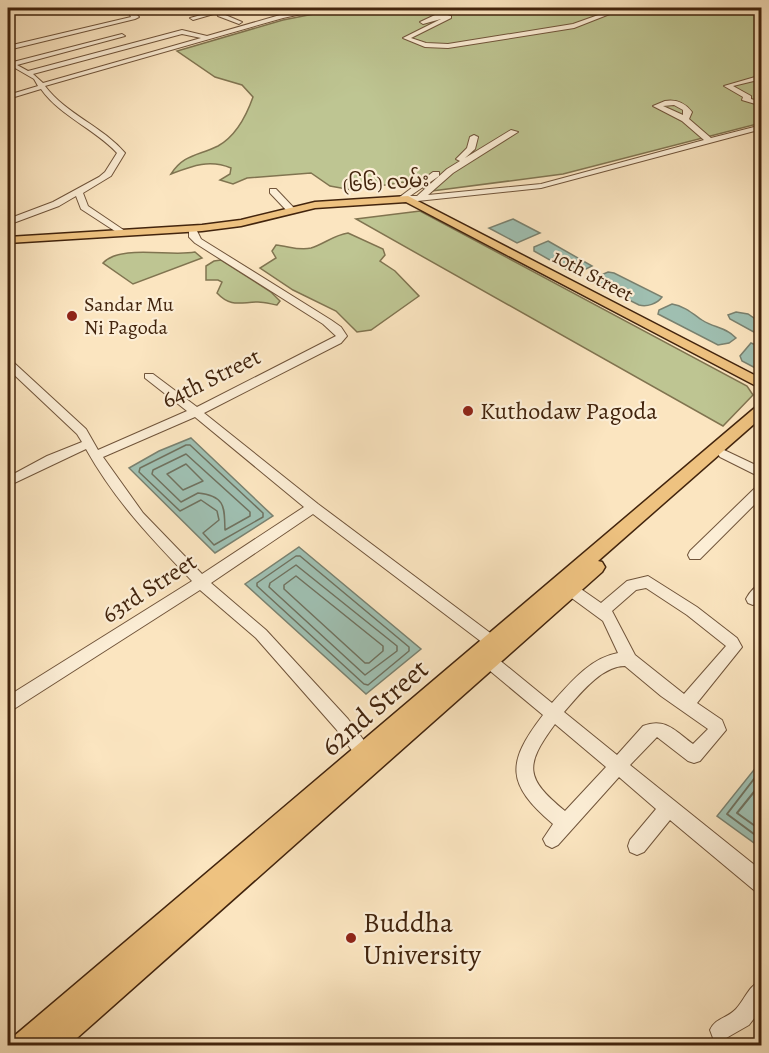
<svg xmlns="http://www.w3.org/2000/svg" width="769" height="1053" font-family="Alegreya,'Noto Sans Myanmar',serif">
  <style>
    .green { fill: #bec592; stroke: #807450; stroke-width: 1.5 }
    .water { fill: #9fbfb1; stroke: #7a816f; stroke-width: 1.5 }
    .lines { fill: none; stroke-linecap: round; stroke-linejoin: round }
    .shore-far1 { stroke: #70725f; stroke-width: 1.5 }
    .shore { stroke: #70725f; stroke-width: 2 }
    .minor-casing { stroke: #70543a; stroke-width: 2 }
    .major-casing { stroke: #42240d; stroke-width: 3 }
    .minor { fill: #fceed6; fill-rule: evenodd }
    .major { fill: #eec280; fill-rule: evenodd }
    .poi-dot { fill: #8f2418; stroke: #fceed6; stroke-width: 2 }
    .labels { text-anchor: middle; stroke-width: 4.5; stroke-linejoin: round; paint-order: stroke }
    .far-street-label { font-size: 20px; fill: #42240d; stroke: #fceed6 }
    .far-poi-label { font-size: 20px; fill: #42240d; stroke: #fceed6; text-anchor: start }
    .street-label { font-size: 24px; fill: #42240d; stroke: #fceed6 }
    .poi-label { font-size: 24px; fill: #42240d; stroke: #fceed6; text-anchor: start }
    .near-street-label { font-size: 28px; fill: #42240d; stroke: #fceed6 }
    .near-poi-label { font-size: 28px; fill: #42240d; stroke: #fceed6; text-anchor: start }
  </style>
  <rect width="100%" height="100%" fill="#fbe5c0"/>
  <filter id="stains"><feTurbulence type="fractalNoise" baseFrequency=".00333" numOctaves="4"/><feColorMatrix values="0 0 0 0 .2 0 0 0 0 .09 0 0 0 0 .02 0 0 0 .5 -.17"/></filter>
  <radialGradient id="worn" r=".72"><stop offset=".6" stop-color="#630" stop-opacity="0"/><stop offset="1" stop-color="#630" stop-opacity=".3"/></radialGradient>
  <g class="green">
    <path d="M344 8H761V123L563 174 432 191 405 182 352 190 330 186 311 173 247 178 233 184 220 180 230 174 231 168C209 159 192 166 171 174 184 154 198 156 218 146 236 136 247 114 253 97L242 85 215 77 177 51 283 20Z"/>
    <polygon points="420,211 747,386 753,395 723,426 356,219"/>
    <path d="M348 233 383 249 385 255 380 261 395 271 419 296 371 330 357 332 336 311 293 290 260 268 276 258 272 251 276 245C288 246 299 251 311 248 324 244 334 235 348 233Z"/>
    <path d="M195 252 202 258 133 284 103 263C120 244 171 257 195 252Z"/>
    <path d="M221 260 271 292 280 301 277 305C271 304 264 302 258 302 241 302 231 308 217 293L222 282 218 280H206V266L214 261Z"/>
  </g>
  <g class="water">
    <polygon points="513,219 540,233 517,243 489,228"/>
    <polygon points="548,241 592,266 578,273 571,272 534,251 534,247"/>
    <path d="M608 272 614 273 662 297C657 304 647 307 639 305L593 282 592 279Z"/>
    <path d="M672 304C684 306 692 313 702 320 714 328 726 327 736 338L729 343 718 345 658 314 659 310Z"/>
    <polygon points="736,312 748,314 761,323 761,336 730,319 728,315"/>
    <polygon points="751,343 761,347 758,350 761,352 761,371 742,361 740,356"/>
    <polygon points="191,438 273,516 215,553 129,468 159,451"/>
    <polygon points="299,547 421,649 366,694 245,584"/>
    <polygon points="757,766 761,770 761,848 717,816"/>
  </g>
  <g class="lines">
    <g class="shore-far1">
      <polygon points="186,445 190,445 263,513 263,517 214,545 203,533 219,520 217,511 201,500 180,511 139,472 140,468"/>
      <path d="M186 454 250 512V516L225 530C224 509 227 496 198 493L181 502 152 474 153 470Z"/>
      <polygon points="186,464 203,481 183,490 167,474"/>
      <polygon points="296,556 300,556 409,647 409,651 368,685 364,684 257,586 257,583"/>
      <polygon points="296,565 397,646 397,651 365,675 269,587 270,583"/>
      <polygon points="296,576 383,646 383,651 369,663 365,663 284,589 284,585"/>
    </g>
    <g class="shore">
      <polyline points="762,774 757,775 727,814 762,840"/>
      <polyline points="762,782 737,813 762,831"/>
    </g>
    <g class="minor-casing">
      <g id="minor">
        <polygon points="218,8 229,9 229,11 223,14 242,22 239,24 218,16 217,13 193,20 190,18 219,10"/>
        <path d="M320 8H329L283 18 45 86C66 114 102 126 125 153L111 176 83 193 88 206 128 233 121 235 81 209 76 196 59 206 8 225V219L53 202 99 177 105 172 117 153C95 129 60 116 41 89L8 99V95L38 86 34 79 8 64V60L13 62 122 34 125 36 17 65 28 71 182 30 207 36 280 15ZM182 34 201 38 43 83 33 74Z"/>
        <polygon points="450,8 456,8 444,14 451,16 451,18 411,38 426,43 448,44 573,24 618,8 625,8 574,28 448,48 425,47 403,38 441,19 423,24 420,22"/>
        <polygon points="137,10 140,12 136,14 139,17 135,19 8,50 8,46 131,17 129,13"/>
        <polygon points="762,75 762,79 733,86 751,96 751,99 762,102 762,106 742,100 743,97 724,86"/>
        <path d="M665 101C677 99 685 103 692 112L689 119 711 138 762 125V129L541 188 408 202 397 199 433 172H439V176L410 196H417L447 169 460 161 456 159 467 148 470 137 474 135 478 137 475 149 465 158 511 130 518 132 453 173 428 195 541 184 704 140 682 121 653 106ZM674 105 683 110V115L663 106Z"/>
        <polygon points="270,189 276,189 294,208 294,212 288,212 270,193"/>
        <path d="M189 227H195L201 239 331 320 341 327 347 336 341 343 204 413 318 504 497 638 500 642 497 646 492 648 487 646 313 514 211 583 266 630 348 719 377 758 374 764 368 766 362 764 336 729 256 638 200 590 14 709 8 711V696L192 581C150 537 116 502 86 449L8 486V477L47 456 82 442 77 434 8 369V360L12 361 86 429 98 450 187 411 145 378V374H153L197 407 336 336 323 324 195 243 189 237ZM195 417 304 507 202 574 143 513 103 457Z"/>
        <polygon points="724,450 762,468 762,478 720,457 718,454 720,451"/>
        <polygon points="762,485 762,497 700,559 690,559 688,555 690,551 757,486"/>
        <path d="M648 576 697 607 737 638 742 647 697 703 722 720 726 730 700 761 694 763 688 761 657 737 630 765 762 871V893L755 891 670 820 644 852 637 855 630 852 628 846 630 840 656 809 619 777 558 845 552 848 546 845 543 839 553 824C506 784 506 763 543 715L477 660 474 655 477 650 482 649 487 650 552 703C570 683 590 658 618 653L603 621 558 588 556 584 558 580H568L601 603 627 581ZM646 588 687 615 726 646 684 694 635 655 612 611 636 590ZM625 666 661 696 708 729 693 744C676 732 666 717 643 726L617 755 564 712C579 695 601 666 625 666ZM555 724 606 767 565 811C525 778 524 766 555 724Z"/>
        <path d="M762 583V599L753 605 748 603 746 599C749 593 755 586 762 583Z"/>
        <path d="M762 980V1008L749 1025 721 1041 713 1038 710 1030C715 1018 728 1018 736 1009 745 999 749 985 762 980Z"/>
      </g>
    </g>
    <g class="major-casing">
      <g id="major">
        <polygon points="408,196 762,379 762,389 406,202 315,208 241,226 202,231 8,243 8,237 202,225 241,220 315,202"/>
        <polygon points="762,405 762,417 598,561 602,562 605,567 602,572 68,1046 9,1046 13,1037 757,406"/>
      </g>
    </g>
    <use href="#minor" class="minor"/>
    <use href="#major" class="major"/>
  </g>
  <g class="poi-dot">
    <circle cx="72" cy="316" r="6"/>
    <circle cx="468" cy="411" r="6"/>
    <circle cx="351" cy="938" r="6"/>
  </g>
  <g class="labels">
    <g class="far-street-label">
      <text transform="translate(386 182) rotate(-4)" y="7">(၆၆) လမ်း</text>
      <text transform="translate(593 275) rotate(28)" y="7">10th Street</text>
    </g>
    <g class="far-poi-label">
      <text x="84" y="311">Sandar Mu<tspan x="84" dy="23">Ni Pagoda</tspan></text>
    </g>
    <g class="street-label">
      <text transform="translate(211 378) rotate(-26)" y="8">64th Street</text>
      <text transform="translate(149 588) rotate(-33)" y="8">63rd Street</text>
    </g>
    <g class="poi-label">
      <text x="480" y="419">Kuthodaw Pagoda</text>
    </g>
    <g class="near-street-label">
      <text transform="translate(374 707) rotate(-41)" y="10">62nd Street</text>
    </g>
    <g class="near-poi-label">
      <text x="363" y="932">Buddha<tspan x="363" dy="32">University</tspan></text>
    </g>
  </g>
  <rect width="769" height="1053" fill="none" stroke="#fbe5c0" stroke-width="30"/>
  <rect x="9" y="9" width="751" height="1035" fill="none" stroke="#42240d" stroke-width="3"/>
  <rect x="15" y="15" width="739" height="1023" fill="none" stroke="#42240d" stroke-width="1.5"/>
  <rect width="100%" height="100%" filter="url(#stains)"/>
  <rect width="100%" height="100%" fill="url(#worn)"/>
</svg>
